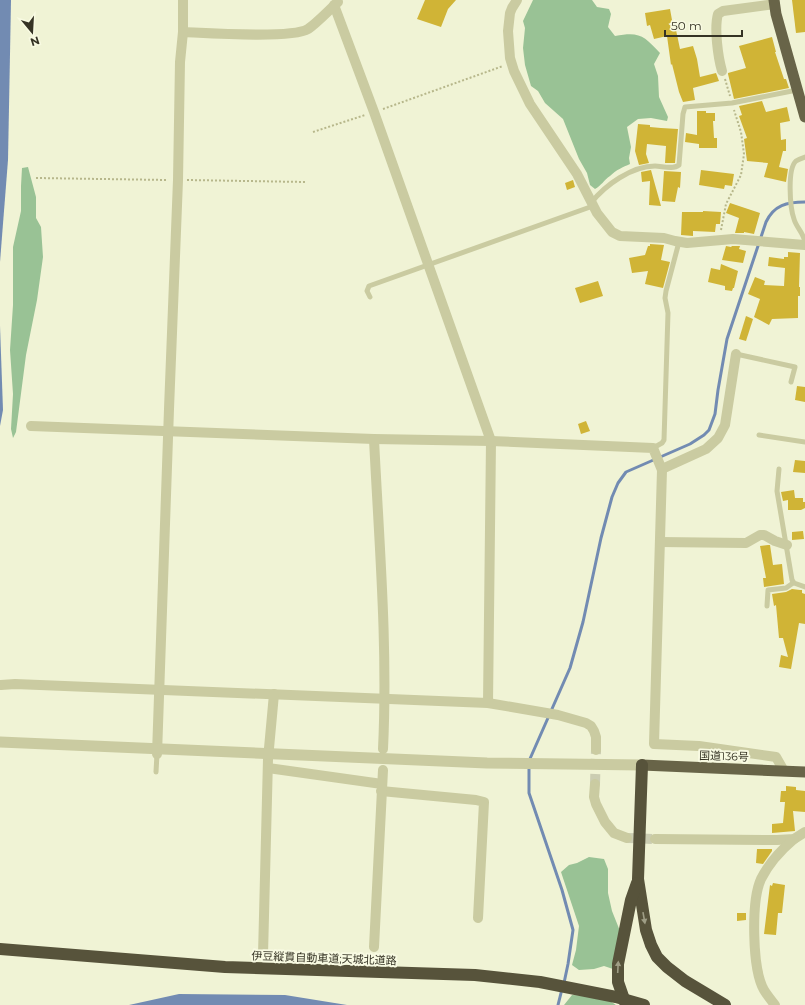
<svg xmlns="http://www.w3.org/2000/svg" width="805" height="1005" font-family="Montserrat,'Noto Sans JP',sans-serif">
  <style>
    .green { fill: #99c295 }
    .water { fill: #728bb2 }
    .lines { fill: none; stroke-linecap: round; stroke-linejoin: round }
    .stream { stroke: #728bb2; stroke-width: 3 }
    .building { fill: #d0b436 }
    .minor-tunnel { stroke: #cbcdb2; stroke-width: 10; stroke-dasharray: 10 5; stroke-linecap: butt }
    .path { stroke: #b7b78b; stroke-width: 2; stroke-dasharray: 2 2; stroke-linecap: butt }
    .service { stroke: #cacba1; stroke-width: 5 }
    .minor { stroke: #cacba1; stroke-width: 10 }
    .tertiary { stroke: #cacba1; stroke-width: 11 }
    .trunk { stroke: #686448; stroke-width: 11 }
    .motorway { stroke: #57533b; stroke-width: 12 }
    .motorway-bridge { stroke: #57533b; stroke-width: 12 }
    .oneway { fill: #9f9e86 }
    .labels { text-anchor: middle; stroke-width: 4; stroke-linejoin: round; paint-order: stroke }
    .street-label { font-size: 11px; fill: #353324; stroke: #f8fae2 }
  </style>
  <rect width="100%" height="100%" fill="#f0f3d5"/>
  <g class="green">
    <path d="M533 0H592L597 7 609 9 611 14 608 27 615 36C640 31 644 36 660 53L654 64 658 76 659 97 668 117 667 121 651 118 638 119 627 127 631 147 629 158 630 164C623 167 616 170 610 176 604 180 601 186 595 189L590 185 587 173 579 159 563 119 545 103 538 91 531 86 525 65 523 48 525 28 523 21Z"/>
    <polygon points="28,167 36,197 36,218 41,227 43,257 37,300 26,355 16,432 13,438 11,429 13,394 10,350 13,305 13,247 21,211 21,186 22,168"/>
    <polygon points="589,857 604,859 608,869 608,893 612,911 620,931 613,969 604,966 594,969 579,970 572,965 576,950 579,926 561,872 569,865 577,863"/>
    <path d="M572 995C587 996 604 995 616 1005H564Z"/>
  </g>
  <g class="water">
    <polygon points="0,0 11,0 11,1 8,160 0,262"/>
    <polygon points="0,326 3,410 0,426"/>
    <polygon points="179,994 285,995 347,1005 129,1005"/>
  </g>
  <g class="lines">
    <g class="stream">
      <path d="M529 761 570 668 583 622 601 538 612 497 618 483 626 472 690 444 704 435 709 430 715 414 718 390 727 339 766 222C774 205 787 202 805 202"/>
      <polyline points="529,767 529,793 562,890 573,930 568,964 564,983"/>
      <polyline points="558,1005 562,989"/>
    </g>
  </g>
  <g class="building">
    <polygon points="425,0 456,0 448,9 441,27 417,19"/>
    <polygon points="792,0 805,0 805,32 796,33"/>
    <polygon points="670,9 674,31 676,30 680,49 693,46 697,59 700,77 716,73 719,81 693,88 695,100 683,102 679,92 672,64 671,65 667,36 654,39 650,25 647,26 645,13"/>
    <polygon points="772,37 776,52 775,52 784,79 786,79 789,88 734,99 728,74 728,73 746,68 739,46"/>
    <polygon points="762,101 766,112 787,107 790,121 780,123 781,140 786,139 786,151 783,151 779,167 788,169 786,182 764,177 768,163 747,161 744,139 747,138 739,116 742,115 739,106"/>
    <polygon points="697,111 706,111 706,113 715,113 715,121 713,121 714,138 717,138 717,148 699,148 699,144 685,142 686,133 697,135"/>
    <polygon points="638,124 650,125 650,127 661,128 678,129 675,163 665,163 666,146 647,144 646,154 649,163 639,165 635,151"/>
    <polygon points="651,170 654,181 661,206 649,205 650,181 642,182 641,172"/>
    <polygon points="701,170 734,174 732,186 725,185 724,189 699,185"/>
    <polygon points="664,171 681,172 680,188 678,187 675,202 662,201"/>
    <polygon points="573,180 575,187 567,190 565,183"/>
    <polygon points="730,203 760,213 754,234 744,232 744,233 735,233 739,218 726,213"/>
    <polygon points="703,211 721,212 720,224 716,224 715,232 693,231 693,236 681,235 682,212 703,212"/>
    <polygon points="650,244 664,245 661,260 670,262 663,288 645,284 648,271 632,273 629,258 645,255 648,246 650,246"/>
    <polygon points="726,246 731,247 732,246 740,246 739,249 746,251 743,263 722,260"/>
    <polygon points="788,252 800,253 799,287 800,287 800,296 798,296 798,318 772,319 769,325 754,317 760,299 748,294 755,277 765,281 764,285 784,286 785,268 768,266 769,257 784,259 784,257 788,257"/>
    <polygon points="721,264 738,271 734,288 733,288 732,291 725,290 725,286 708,282 711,268 720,270"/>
    <polygon points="598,281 603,296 580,303 575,288"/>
    <polygon points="746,316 753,319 746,341 739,339"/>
    <polygon points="797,386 805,387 805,402 795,400"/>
    <polygon points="586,421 590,431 581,434 578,424"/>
    <polygon points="795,460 805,461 805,473 793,472"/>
    <polygon points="794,490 795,498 803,498 803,502 805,502 805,508 801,510 788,510 788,500 783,501 781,492"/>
    <polygon points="803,531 804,539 792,540 792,532"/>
    <polygon points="768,545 770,545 773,565 782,564 784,584 764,587 763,578 766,578 760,546"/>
    <polygon points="792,589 800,590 802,590 802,593 805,594 805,624 799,623 791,669 779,667 781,655 788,657 783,638 779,638 776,605 774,606 772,594 786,592"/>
    <polygon points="786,786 796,787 796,790 805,791 805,812 793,811 795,831 772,833 772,824 783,823 785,802 780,802 781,791 786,791"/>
    <polygon points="757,849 772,849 772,851 763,864 756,863"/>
    <polygon points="773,883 785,885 782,913 778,913 776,935 764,934 770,885 772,886"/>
    <polygon points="737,913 746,913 746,920 737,921"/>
  </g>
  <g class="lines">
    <g class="minor-tunnel">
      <polyline points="595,784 596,750"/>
      <polyline points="627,838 655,839"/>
    </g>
    <g class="path">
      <polyline points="725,79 730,96"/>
      <polyline points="383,109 503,66"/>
      <polyline points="313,132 365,115"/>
      <polyline points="36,178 168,180"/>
      <polyline points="187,180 305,182"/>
      <polyline points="721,230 726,204 741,175 744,154 741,132 734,110"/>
    </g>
    <g class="service">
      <path d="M805 157C802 158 799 159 796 161 787 169 790 208 794 219 796 227 803 232 805 242"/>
      <path d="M591 203C605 185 632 166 655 166 662 166 673 170 679 165L683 114 685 107 732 103 797 90"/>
      <polyline points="370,297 367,291 369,286 593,206"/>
      <polyline points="736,354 795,367 791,382"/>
      <polyline points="759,435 805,442"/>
      <polyline points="653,448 662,443 664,440 668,313 665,298 666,291 679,242"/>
      <polyline points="779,469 777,491 792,580 794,583 805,587"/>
      <polyline points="767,606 768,590 786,588 793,583"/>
      <polyline points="156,772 157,754"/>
    </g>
    <g class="minor">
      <polyline points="517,0 512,8 510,13 508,31 510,58 514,71 530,104 577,174 597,213 612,232 620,236 664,238 675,241 687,243 733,239 805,245"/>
      <polyline points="334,5 374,112 491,441 488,703"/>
      <path d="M183 32C206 33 292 39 308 29 317 23 330 9 338 2"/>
      <path d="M722 71C718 57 714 28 718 14L723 11 775 4"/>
      <polyline points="31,426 374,439 491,441 653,448 662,470 654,744 699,746 776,757 784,771"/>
      <path d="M374 439C379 542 388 645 383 749"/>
      <polyline points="662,469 706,449 718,438 725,425 736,354"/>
      <polyline points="660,542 746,543 760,535 764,535 775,541 787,545"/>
      <polyline points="1,685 15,684 488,703 558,715 586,723 591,726 594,731 596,737 596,750"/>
      <polyline points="157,754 169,409 178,180 180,62 183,32 183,0"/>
      <polyline points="268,768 382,784"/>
      <polyline points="595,784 594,797 596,804 605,822 614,833 627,838"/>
      <polyline points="381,791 476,800 484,802 478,918"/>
      <polyline points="655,839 777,840 794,839 805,832"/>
      <polyline points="374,947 383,770"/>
      <polyline points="263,955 268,759 274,694"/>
      <path d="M775 1005C771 1000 767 995 764 990 752 969 751 901 761 879 769 863 781 850 794 839"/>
    </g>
    <polyline class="tertiary" points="0,742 487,763 642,765"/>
    <g class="trunk">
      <polyline points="774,0 776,14 805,117"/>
      <polyline points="642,765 805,772"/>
    </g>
    <g class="motorway">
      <polyline points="642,765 638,879 646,930 651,945 657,957 667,967 685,981 725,1005"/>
      <polyline points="626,1005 618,982 618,964 631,900 637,883"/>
    </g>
    <polyline class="motorway-bridge" points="0,949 225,967 475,975 540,982 616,997 644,1005"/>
  </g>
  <defs><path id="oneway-solid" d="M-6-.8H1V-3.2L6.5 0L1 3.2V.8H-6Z"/></defs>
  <g class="oneway">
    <use href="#oneway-solid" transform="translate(644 918) rotate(80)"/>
    <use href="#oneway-solid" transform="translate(618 967) rotate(-87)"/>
  </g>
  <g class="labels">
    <g class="street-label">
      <text transform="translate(724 756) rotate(2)" y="4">国道136号</text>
      <text transform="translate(324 958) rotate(2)" y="4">伊豆縦貫自動車道;天城北道路</text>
    </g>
  </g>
  <g transform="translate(32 32) rotate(162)" stroke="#f8fae2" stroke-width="3" paint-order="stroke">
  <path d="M0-3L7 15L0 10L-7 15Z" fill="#353324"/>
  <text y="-6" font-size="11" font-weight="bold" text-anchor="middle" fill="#353324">N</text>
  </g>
  <path d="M665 30v6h77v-6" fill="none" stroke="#353324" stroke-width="2"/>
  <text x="671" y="30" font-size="12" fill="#353324" stroke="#f8fae2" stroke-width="3" paint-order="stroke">50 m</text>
</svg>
